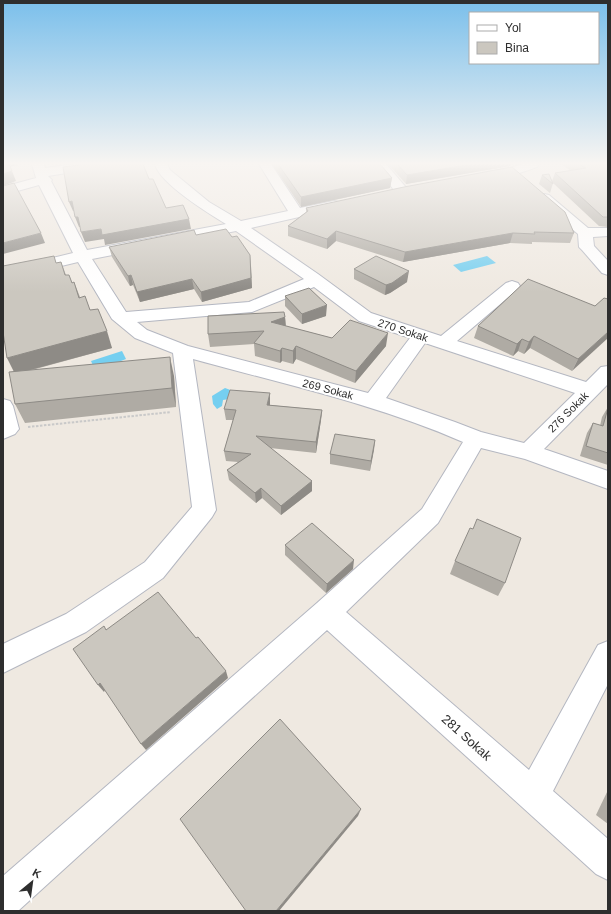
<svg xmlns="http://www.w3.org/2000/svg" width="611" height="914" font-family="Arial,sans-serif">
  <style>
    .water { fill: #75cff0 }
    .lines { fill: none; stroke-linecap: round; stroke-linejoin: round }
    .minor-casing { stroke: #b4b7c1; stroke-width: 2 }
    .path { stroke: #c9c9c9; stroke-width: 2; stroke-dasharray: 2.5 1.5; stroke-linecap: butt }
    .minor { fill: #fff; fill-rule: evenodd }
    .wall { fill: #afaba4 }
    .shaded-wall { fill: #8e8b86 }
    .building { fill: #cbc7bf; stroke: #8e8b86 }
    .labels { text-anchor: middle; stroke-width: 4; stroke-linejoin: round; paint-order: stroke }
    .street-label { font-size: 11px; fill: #2e2e2e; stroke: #fff }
    .near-street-label { font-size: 13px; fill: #2e2e2e; stroke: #fff }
  </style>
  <rect width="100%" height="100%" fill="#efe9e1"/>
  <g class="water">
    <polygon points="487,256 496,263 461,272 453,265"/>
    <polygon points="122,351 126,359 121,361 123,364 96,372 91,361"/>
    <polygon points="225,388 236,392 229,399 223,400 222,406 217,409 213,404 212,396"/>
  </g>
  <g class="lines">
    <g class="minor-casing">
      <g id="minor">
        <path d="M32 164H44L45 168 76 164H104L102 167 98 168 48 176 52 180 51 181 87 250 226 224C208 213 159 183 155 164H167L170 170 209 202 241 221 288 211 259 164H271L300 208 334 201 339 202 341 205 339 208 251 228 318 274 371 313 441 336 506 283 512 281 518 283 520 286 518 289 457 341 586 382 601 367 608 366V384L544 449 608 471V489L525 459 481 448 438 523 346 612 529 770 598 645 608 641V684L553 791 608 839V880L596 874 327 630 18 911H3V876L317 603 422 509 463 442C376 404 283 384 193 359L216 510 212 517 163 578 86 632 3 673V644L66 614 145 562 192 507 173 353 135 338 112 319 78 262 3 280V270L73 253 39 185 3 195V187L36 178ZM236 231 304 279 249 302 126 312 92 259ZM314 287 359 321 410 338 368 393 188 346 147 330 137 322 252 312ZM425 343 575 393 524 443 481 432 455 422 386 398Z"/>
        <polygon points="374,164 386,164 409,191 407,194 397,194"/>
        <path d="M522 164H539L537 167C523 172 496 182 481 179L480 176 481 173 510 168Z"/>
        <polygon points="544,194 549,195 588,228 608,228 608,236 593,237 594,246 608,261 608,275 602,273 582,250 579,247 578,234 539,201 537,198 539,195"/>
        <polygon points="3,399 10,401 13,406 19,429 15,434 3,439"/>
      </g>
    </g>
    <polyline class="path" points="28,427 171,412"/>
    <use href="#minor" class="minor"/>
  </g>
  <g class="wall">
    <polygon points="272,164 380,164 392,178 390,188 301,207"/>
    <polygon points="388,164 511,164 510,166 406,184"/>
    <polygon points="561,164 608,164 608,227 599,226 553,183 550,193 539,184 542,175 552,181 555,173 571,171"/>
    <polygon points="306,208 574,233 570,243 532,242 532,244 510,243 403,262 336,241 327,249 288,236 288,226 306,212"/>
    <polygon points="109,247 251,265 252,288 202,302 194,289 140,302 133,285 130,286 112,257"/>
    <polygon points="61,262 66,275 69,275 72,283 74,282 80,297 90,310 112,348 32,370 174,376 176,407 25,423 15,404 14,372 57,263"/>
    <polygon points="354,269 407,282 390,293 385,295 354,279"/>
    <polygon points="285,296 326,316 302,324 285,306"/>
    <polygon points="608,299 572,371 530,348 524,354 518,351 513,356 474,338 478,326 595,306"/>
    <polygon points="285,317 286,326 332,338 386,346 355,383 296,359 293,364 282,361 280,363 255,356 254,344 210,347 208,334"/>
    <polygon points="270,404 270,405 322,410 321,420 316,453 270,448 312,481 312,491 281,515 262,498 256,503 229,480 227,470 238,462 226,461 224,451 233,420 226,420 224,409"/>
    <polygon points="608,407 608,465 580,456 587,433 593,423 600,426 602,417"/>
    <polygon points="375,440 370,471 330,464 330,454"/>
    <polygon points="285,545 353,569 326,593 285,555"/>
    <polygon points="455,561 505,583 498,596 450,574"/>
    <polygon points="608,790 608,824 596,815"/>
  </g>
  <g class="shaded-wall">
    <polygon points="8,164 17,164 18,165 9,167"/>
    <polygon points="472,164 511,164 510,166 406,184 407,175"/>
    <polygon points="12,171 16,181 3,186 3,174"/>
    <polygon points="392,178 390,188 301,207 301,197"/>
    <polygon points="72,201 75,211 73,211 69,202"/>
    <polygon points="75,217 78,217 81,227 79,227"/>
    <polygon points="189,219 191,229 105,245 104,239 85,242 81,232 101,229"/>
    <polygon points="336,231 336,241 327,249 327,239"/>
    <polygon points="41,233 45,243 3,254 3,243"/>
    <polygon points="513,233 510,243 403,262 405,252"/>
    <polygon points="250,255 252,288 202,302 201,292"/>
    <polygon points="409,271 407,282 390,293 385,295 386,285"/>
    <polygon points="131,275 133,285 130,286 128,276"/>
    <polygon points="192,279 194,289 140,302 137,292"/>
    <polygon points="327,305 326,316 302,324 302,314"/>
    <polygon points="285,317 286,330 271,322"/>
    <polygon points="107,331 112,348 15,374 7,358"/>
    <polygon points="608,332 608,338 572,371 578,359"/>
    <polygon points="388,333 386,346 355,383 356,371"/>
    <polygon points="534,336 530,348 524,354 529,342"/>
    <polygon points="522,339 518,351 513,356 517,344"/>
    <polygon points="296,346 296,359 293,364 293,351"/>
    <polygon points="282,348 282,361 280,363 280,351"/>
    <polygon points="170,357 174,376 176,407 172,388"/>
    <polygon points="270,393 270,404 268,415 267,405"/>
    <polygon points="322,410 321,420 316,453 316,442"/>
    <polygon points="375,440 374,450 370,471 371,461"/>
    <polygon points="312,481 312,491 281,515 281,506"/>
    <polygon points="261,488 262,498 256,503 255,493"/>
    <polygon points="354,560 353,569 326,593 327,584"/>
    <polygon points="226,671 228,678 146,750 141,744"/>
    <polygon points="100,683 105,690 104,692 98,685"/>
    <polygon points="361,809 358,816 279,911 276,911"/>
  </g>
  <g class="building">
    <polygon points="3,164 9,164 12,171 3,174"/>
    <polygon points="79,164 143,164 149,179 153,179 166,208 183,205 189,219 102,235 101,229 81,232 78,217 75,217 72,201 69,202 63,167 79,165"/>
    <polygon points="278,164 380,164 392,178 301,197"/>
    <polygon points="397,164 472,164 407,175"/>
    <polygon points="578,164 608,164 608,217 603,217 555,173 586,168"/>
    <polygon points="512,167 565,212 574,233 534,232 535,234 513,233 405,252 336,231 327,239 288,226 308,211 306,208 404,187"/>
    <polygon points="549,174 553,184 542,175"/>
    <polygon points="14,183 41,233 3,243 3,186"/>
    <polygon points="226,229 232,237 237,236 250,255 251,278 201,292 192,279 137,292 131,275 128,276 109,247 194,230 196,235"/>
    <polygon points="54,256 56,263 61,262 65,275 69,275 72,283 74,282 79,298 85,296 90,310 98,309 107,331 7,358 3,332 3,266"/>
    <polygon points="376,256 409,271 392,283 386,285 354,269"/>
    <polygon points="528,279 595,306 604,298 608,299 608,332 578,359 534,336 529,342 522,339 517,344 478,326"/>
    <polygon points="309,288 327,305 302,314 285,296"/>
    <polygon points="284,312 285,317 271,322 332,338 350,320 388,333 356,371 296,346 293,351 282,348 280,351 254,343 264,331 208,334 208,316"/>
    <polygon points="170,357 172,388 15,404 9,372"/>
    <polygon points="230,390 270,393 267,405 322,410 316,442 256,436 312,481 281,506 261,488 255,493 227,470 251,454 224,451 236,410 224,409"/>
    <polygon points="608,408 608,453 586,446 593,423 603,426"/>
    <polygon points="335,434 375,440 371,461 330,454"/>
    <polygon points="477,519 521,538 505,583 455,561 470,528 473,529"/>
    <polygon points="312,523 354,560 327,584 285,545"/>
    <polygon points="158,592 196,638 198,637 226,671 141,744 100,683 98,685 73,649 104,626 106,630"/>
    <polygon points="280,719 361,809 276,911 246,911 180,819"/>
  </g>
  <linearGradient id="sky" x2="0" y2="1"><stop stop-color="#7abfeb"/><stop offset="0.56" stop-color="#f8f5f2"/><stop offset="1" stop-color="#f8f5f2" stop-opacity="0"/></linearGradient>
  <rect width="611" height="292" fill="url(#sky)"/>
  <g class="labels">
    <g class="street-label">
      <text transform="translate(403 330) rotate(18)" y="4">270 Sokak</text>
      <text transform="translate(328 389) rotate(15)" y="4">269 Sokak</text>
      <text transform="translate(568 412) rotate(-45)" y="4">276 Sokak</text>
    </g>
    <g class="near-street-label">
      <text transform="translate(467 737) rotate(42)" y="5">281 Sokak</text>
    </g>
  </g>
  <rect width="611" height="914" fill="none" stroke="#2e2e2e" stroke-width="8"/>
  <rect x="469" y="12" width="130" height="52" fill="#ffffff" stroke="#ababab"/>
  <rect x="477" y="25" width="20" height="6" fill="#ffffff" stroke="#ababab"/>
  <text x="505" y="32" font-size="12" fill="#2e2e2e">Yol</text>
  <rect x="477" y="42" width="20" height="12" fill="#cbc7bf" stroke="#ababab"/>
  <text x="505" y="52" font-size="12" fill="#2e2e2e">Bina</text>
  <g transform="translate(32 882) rotate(29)" stroke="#ffffff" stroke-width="3" paint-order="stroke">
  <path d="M0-3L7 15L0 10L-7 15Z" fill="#2e2e2e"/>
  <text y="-6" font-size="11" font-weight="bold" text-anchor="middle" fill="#2e2e2e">K</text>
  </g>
</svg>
